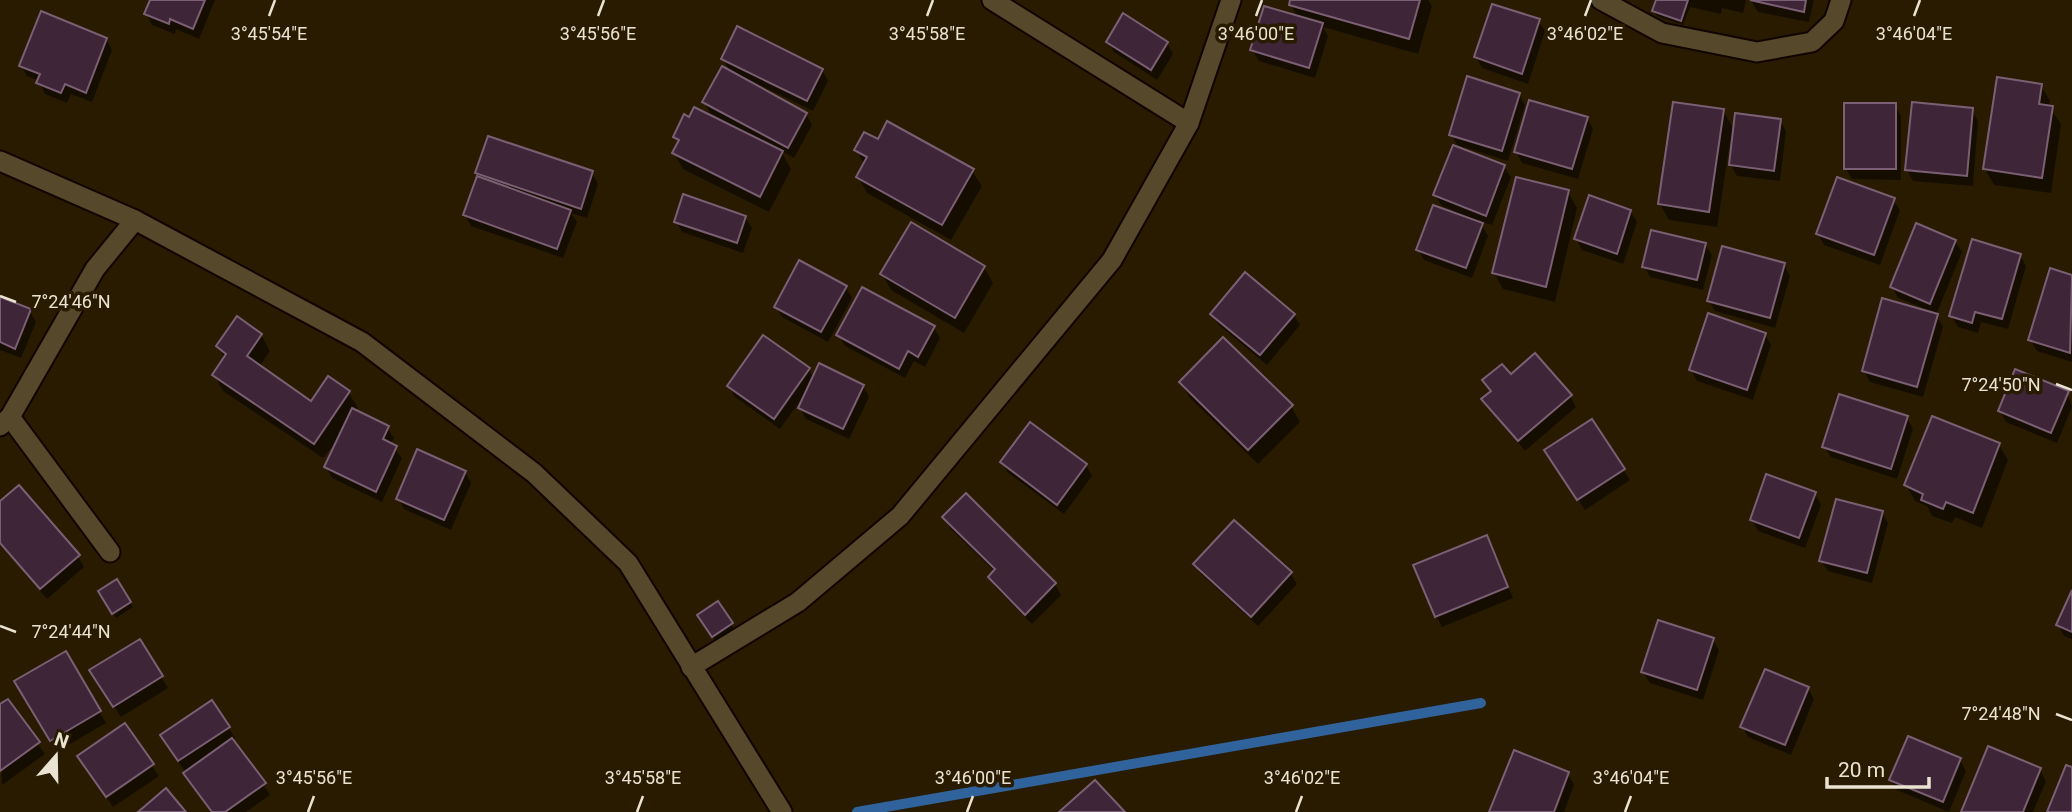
<svg xmlns="http://www.w3.org/2000/svg" width="2072" height="812" font-family="Roboto,sans-serif">
  <style>
    .shadow { fill: #0007 }
    .lines { fill: none; stroke-linecap: round; stroke-linejoin: round }
    .stream { stroke: #30629c; stroke-width: 10 }
    .building { fill: #3e2538; stroke: #7b5f74; stroke-width: 2 }
    .minor-casing { stroke: #110500; stroke-width: 23 }
    .minor { stroke: #56482a; stroke-width: 19 }
    .ticks { fill: none; stroke: #ebe3d2; stroke-width: 2.5 }
    .ticks-label { font-size: 18px; text-anchor: middle; fill: #ebe3d2; stroke: #281b00; stroke-width: 7; stroke-linejoin: round; paint-order: stroke }
  </style>
  <rect width="100%" height="100%" fill="#281b00"/>
  <g class="shadow">
    <polygon points="151,0 215,0 199,39 176,29 175,34 152,25 146,14"/>
    <polygon points="1292,0 1428,0 1432,6 1418,54 1323,27 1328,36 1315,78 1259,61 1252,50 1298,18 1291,5"/>
    <polygon points="1658,0 1746,0 1743,13 1722,8 1721,14 1690,7 1683,25 1657,16 1654,11"/>
    <polygon points="1814,0 1809,22 1758,12 1751,1"/>
    <polygon points="1538,21 1545,31 1528,84 1482,68 1476,57"/>
    <polygon points="106,39 112,50 92,102 71,94 67,103 45,94 39,81 27,76 21,66"/>
    <polygon points="1108,42 1167,43 1173,54 1157,80 1114,52"/>
    <polygon points="723,59 822,70 828,81 813,111 747,79 746,81 806,114 812,125 794,158 781,151 791,169 769,212 683,169 674,153 679,143 675,137 723,120 710,113 704,102 731,73"/>
    <polygon points="2041,86 2050,101 2049,107 2061,124 2051,193 1994,185 1985,169"/>
    <polygon points="1519,94 1525,105 1508,161 1457,145 1451,134"/>
    <polygon points="1895,105 1901,116 1901,180 1852,179 1846,169"/>
    <polygon points="1972,110 1978,121 1973,186 1913,181 1907,170"/>
    <polygon points="1723,111 1735,131 1780,120 1786,131 1780,181 1737,176 1731,165 1733,142 1730,142 1717,227 1669,220 1660,204"/>
    <polygon points="1587,118 1593,129 1578,179 1522,163 1516,152"/>
    <polygon points="878,141 972,171 982,186 951,240 867,193 858,177 865,165 856,150"/>
    <polygon points="1504,167 1511,177 1492,225 1479,221 1488,236 1472,278 1424,260 1418,249 1452,210 1442,206 1435,195"/>
    <polygon points="477,173 592,173 598,184 587,218 571,213 577,222 563,258 471,226 465,215 479,176"/>
    <polygon points="1568,192 1577,208 1555,302 1503,289 1494,273"/>
    <polygon points="1893,200 1900,210 1880,265 1824,245 1818,234"/>
    <polygon points="1630,211 1637,222 1623,264 1582,250 1576,239"/>
    <polygon points="745,217 752,228 743,253 682,232 676,221"/>
    <polygon points="1955,241 1962,252 1936,315 1943,327 1923,397 1870,382 1864,371 1931,311 1898,298 1892,287"/>
    <polygon points="1705,245 1712,255 1703,290 1650,277 1644,266"/>
    <polygon points="2020,255 2026,266 2008,329 1981,322 1978,333 1958,327 1951,316"/>
    <polygon points="1784,265 1790,276 1775,328 1715,311 1709,301"/>
    <polygon points="984,267 993,283 964,333 891,290 882,274"/>
    <polygon points="2052,270 2072,276 2072,362 2037,351 2030,340"/>
    <polygon points="846,287 852,298 828,342 782,317 776,307"/>
    <polygon points="0,299 30,311 36,322 21,358 0,350"/>
    <polygon points="1212,314 1294,315 1300,325 1267,365 1219,325"/>
    <polygon points="934,327 940,338 925,367 914,361 905,378 845,346 838,335"/>
    <polygon points="1765,334 1771,345 1753,400 1697,381 1691,370"/>
    <polygon points="261,335 270,351 259,367 312,403 348,392 358,408 355,412 387,427 394,438 391,444 402,458 382,502 332,478 326,467 339,439 323,458 223,391 214,375 225,359 218,346"/>
    <polygon points="809,370 814,379 863,386 869,397 849,439 806,419 800,408 803,397 780,429 735,397 729,386"/>
    <polygon points="1511,377 1570,396 1576,407 1525,451 1484,400 1492,393 1484,381"/>
    <polygon points="1181,382 1291,406 1300,422 1258,464 1190,398"/>
    <polygon points="2067,392 2072,407 2057,443 2006,422 2000,411"/>
    <polygon points="1907,418 1913,429 1897,479 1831,457 1824,447"/>
    <polygon points="1030,424 1086,465 1092,476 1064,514 1008,473 1002,463"/>
    <polygon points="1999,445 2008,460 1982,528 1955,517 1952,523 1932,516 1927,506 1915,501 1906,485"/>
    <polygon points="1553,461 1623,470 1630,480 1585,510"/>
    <polygon points="465,472 471,483 451,530 404,509 398,498"/>
    <polygon points="1815,494 1821,505 1805,548 1758,531 1752,520"/>
    <polygon points="966,496 1055,584 1061,595 1032,624 996,588 990,578 995,572 950,528 944,517"/>
    <polygon points="0,503 78,556 84,567 47,599 0,544"/>
    <polygon points="1882,512 1888,523 1872,583 1828,571 1821,561"/>
    <polygon points="1234,522 1291,574 1297,584 1258,626 1202,575 1196,564"/>
    <polygon points="1492,547 1513,598 1442,627 1436,616"/>
    <polygon points="116,581 133,607 116,618 100,591"/>
    <polygon points="2072,594 2072,639 2064,636 2058,625"/>
    <polygon points="717,603 734,629 716,641 699,616"/>
    <polygon points="1713,640 1719,650 1703,700 1650,683 1643,672"/>
    <polygon points="139,641 168,688 121,717 98,681"/>
    <polygon points="65,653 106,723 58,751 17,681"/>
    <polygon points="1808,688 1814,699 1791,755 1748,737 1742,726"/>
    <polygon points="8,701 45,754 2,785 0,707"/>
    <polygon points="212,702 235,738 232,740 270,795 246,812 212,812 168,746"/>
    <polygon points="124,725 159,776 113,807 86,767"/>
    <polygon points="1960,760 1966,771 1949,812 1897,790 1891,780"/>
    <polygon points="2040,770 2046,781 2033,812 1962,812"/>
    <polygon points="1568,774 1574,785 1564,812 1491,812"/>
  </g>
  <g class="lines">
    <polyline class="stream" points="857,812 1481,703"/>
  </g>
  <g class="building">
    <polygon points="150,0 205,0 193,29 170,19 169,24 144,14"/>
    <polygon points="1290,0 1420,0 1409,39 1289,5"/>
    <polygon points="1656,0 1688,0 1681,21 1652,11"/>
    <polygon points="1750,0 1806,0 1804,12"/>
    <polygon points="1492,4 1540,19 1522,74 1474,57"/>
    <polygon points="1264,6 1323,23 1309,68 1250,50"/>
    <polygon points="41,11 107,38 86,93 65,84 61,93 36,83 40,74 19,66"/>
    <polygon points="1123,13 1168,42 1151,70 1106,42"/>
    <polygon points="737,26 823,69 807,101 721,59"/>
    <polygon points="722,66 807,113 788,148 702,102"/>
    <polygon points="1467,76 1520,93 1502,151 1449,135"/>
    <polygon points="1997,77 2042,84 2039,104 2053,106 2042,178 1983,169"/>
    <polygon points="1529,100 1588,117 1572,169 1514,152"/>
    <polygon points="1673,102 1724,109 1709,212 1658,204"/>
    <polygon points="1912,102 1973,108 1967,176 1905,170"/>
    <rect x="1844" y="103" width="52" height="66"/>
    <polygon points="694,107 783,151 760,197 672,153 679,140 673,137 684,114 689,117"/>
    <polygon points="1735,113 1781,119 1774,171 1729,165"/>
    <polygon points="887,121 974,169 942,225 856,177 867,157 854,150 864,132 878,139"/>
    <polygon points="488,136 593,171 581,209 475,173"/>
    <polygon points="1453,145 1505,165 1486,216 1433,195"/>
    <polygon points="477,176 571,210 557,249 463,215"/>
    <polygon points="1516,177 1569,190 1546,287 1492,273"/>
    <polygon points="1837,177 1895,198 1874,255 1816,234"/>
    <polygon points="683,194 746,216 737,243 674,222"/>
    <polygon points="1589,195 1631,210 1617,254 1574,239"/>
    <polygon points="1433,205 1483,223 1466,268 1416,250"/>
    <polygon points="911,222 985,266 955,318 880,274"/>
    <polygon points="1916,223 1956,240 1930,304 1890,287"/>
    <polygon points="1651,230 1706,243 1697,280 1642,267"/>
    <polygon points="1972,239 2021,254 2002,319 1975,312 1972,323 1949,316"/>
    <polygon points="1722,246 1785,263 1770,318 1707,301"/>
    <polygon points="799,260 847,286 821,332 774,307"/>
    <polygon points="2050,268 2072,275 2070,353 2028,340"/>
    <polygon points="1245,272 1295,314 1260,355 1210,314"/>
    <polygon points="862,287 935,326 918,357 908,351 899,369 836,335"/>
    <polygon points="0,297 31,309 15,349 0,342"/>
    <polygon points="1882,298 1938,314 1917,387 1862,371"/>
    <polygon points="1708,313 1766,333 1747,390 1689,370"/>
    <polygon points="237,316 262,334 247,356 311,401 328,376 350,391 314,444 212,375 226,354 216,346"/>
    <polygon points="763,335 810,368 774,419 727,386"/>
    <polygon points="1223,337 1293,405 1248,450 1179,382"/>
    <polygon points="1535,353 1572,395 1518,441 1481,399 1491,391 1482,380 1502,364 1511,374"/>
    <polygon points="819,363 864,385 843,429 798,408"/>
    <polygon points="2015,369 2069,391 2051,433 1998,411"/>
    <polygon points="1839,394 1908,416 1891,469 1822,447"/>
    <polygon points="352,408 389,426 383,439 397,446 376,492 324,467"/>
    <polygon points="1932,416 2000,443 1973,513 1946,502 1943,509 1921,500 1923,494 1904,485"/>
    <polygon points="1592,419 1625,469 1577,500 1544,450"/>
    <polygon points="1030,422 1087,464 1057,505 1000,462"/>
    <polygon points="417,449 466,471 444,520 396,499"/>
    <polygon points="1766,474 1816,492 1799,538 1750,520"/>
    <polygon points="19,485 80,555 40,589 0,543 0,501"/>
    <polygon points="966,493 1056,583 1025,615 988,577 995,569 942,517"/>
    <polygon points="1836,499 1883,511 1867,573 1819,561"/>
    <polygon points="1234,520 1292,572 1251,617 1193,564"/>
    <polygon points="1487,535 1508,587 1435,617 1413,565"/>
    <polygon points="117,579 131,602 112,614 98,591"/>
    <polygon points="2072,590 2072,632 2056,625"/>
    <polygon points="718,601 733,623 712,637 697,615"/>
    <polygon points="1658,620 1714,638 1697,690 1641,672"/>
    <polygon points="140,639 163,676 113,707 89,670"/>
    <polygon points="66,651 101,711 50,741 14,681"/>
    <polygon points="1765,669 1809,687 1785,745 1740,727"/>
    <polygon points="8,699 40,742 0,771 0,704"/>
    <polygon points="212,700 230,727 178,761 160,735"/>
    <polygon points="125,723 154,764 106,797 77,756"/>
    <polygon points="1908,736 1961,758 1943,802 1889,780"/>
    <polygon points="232,738 266,783 225,812 212,812 183,773"/>
    <polygon points="1988,746 2041,768 2023,812 1961,812"/>
    <polygon points="1514,750 1569,772 1554,812 1489,812"/>
    <polygon points="2066,765 2072,767 2072,812 2047,812"/>
    <polygon points="1095,780 1125,812 1059,812"/>
    <polygon points="166,788 186,812 138,812"/>
  </g>
  <g class="lines">
    <g class="minor-casing">
      <g id="minor">
        <polyline points="992,0 1189,123"/>
        <polyline points="1601,0 1662,33 1757,52 1812,42 1834,21 1841,0"/>
        <polyline points="0,161 135,220 362,342 534,473 628,563 782,812"/>
        <polyline points="10,417 110,552"/>
        <polyline points="0,426 10,417 95,269 135,220"/>
        <polyline points="691,667 798,602 900,516 1112,260 1189,123 1231,0"/>
      </g>
    </g>
    <use href="#minor" class="minor"/>
  </g>
  <path class="ticks" d="M269 16 275 0M598 16 604 0M927 16 933 0M1256 16 1262 0M1585 16 1591 0M1914 16 1920 0M0 296 16 302M2056 384 2072 390M0 626 16 632M2056 714 2072 720M308 812 314 796M637 812 643 796M967 812 973 796M1296 812 1302 796M1625 812 1631 796"/>
  <g class="ticks-label">
    <text x="269" y="40">3°45'54"E</text>
    <text x="598" y="40">3°45'56"E</text>
    <text x="927" y="40">3°45'58"E</text>
    <text x="1256" y="40">3°46'00"E</text>
    <text x="1585" y="40">3°46'02"E</text>
    <text x="1914" y="40">3°46'04"E</text>
    <text x="71" y="308">7°24'46"N</text>
    <text x="2001" y="391">7°24'50"N</text>
    <text x="71" y="638">7°24'44"N</text>
    <text x="2001" y="720">7°24'48"N</text>
    <text x="314" y="784">3°45'56"E</text>
    <text x="643" y="784">3°45'58"E</text>
    <text x="973" y="784">3°46'00"E</text>
    <text x="1302" y="784">3°46'02"E</text>
    <text x="1631" y="784">3°46'04"E</text>
  </g>
  <g transform="translate(56 756) rotate(20)" stroke="#281b00" stroke-width="5" paint-order="stroke">
  <path d="M0-5L12 26L0 18L-12 26Z" fill="#ebe3d2"/>
  <text y="-10" font-size="19" font-weight="bold" text-anchor="middle" fill="#ebe3d2">N</text>
  </g>
  <path d="M1827 777v10h102v-10" fill="none" stroke="#ebe3d2" stroke-width="3.5"/>
  <text x="1838" y="777" font-size="21" fill="#ebe3d2" stroke="#281b00" stroke-width="5" paint-order="stroke">20 m</text>
</svg>
